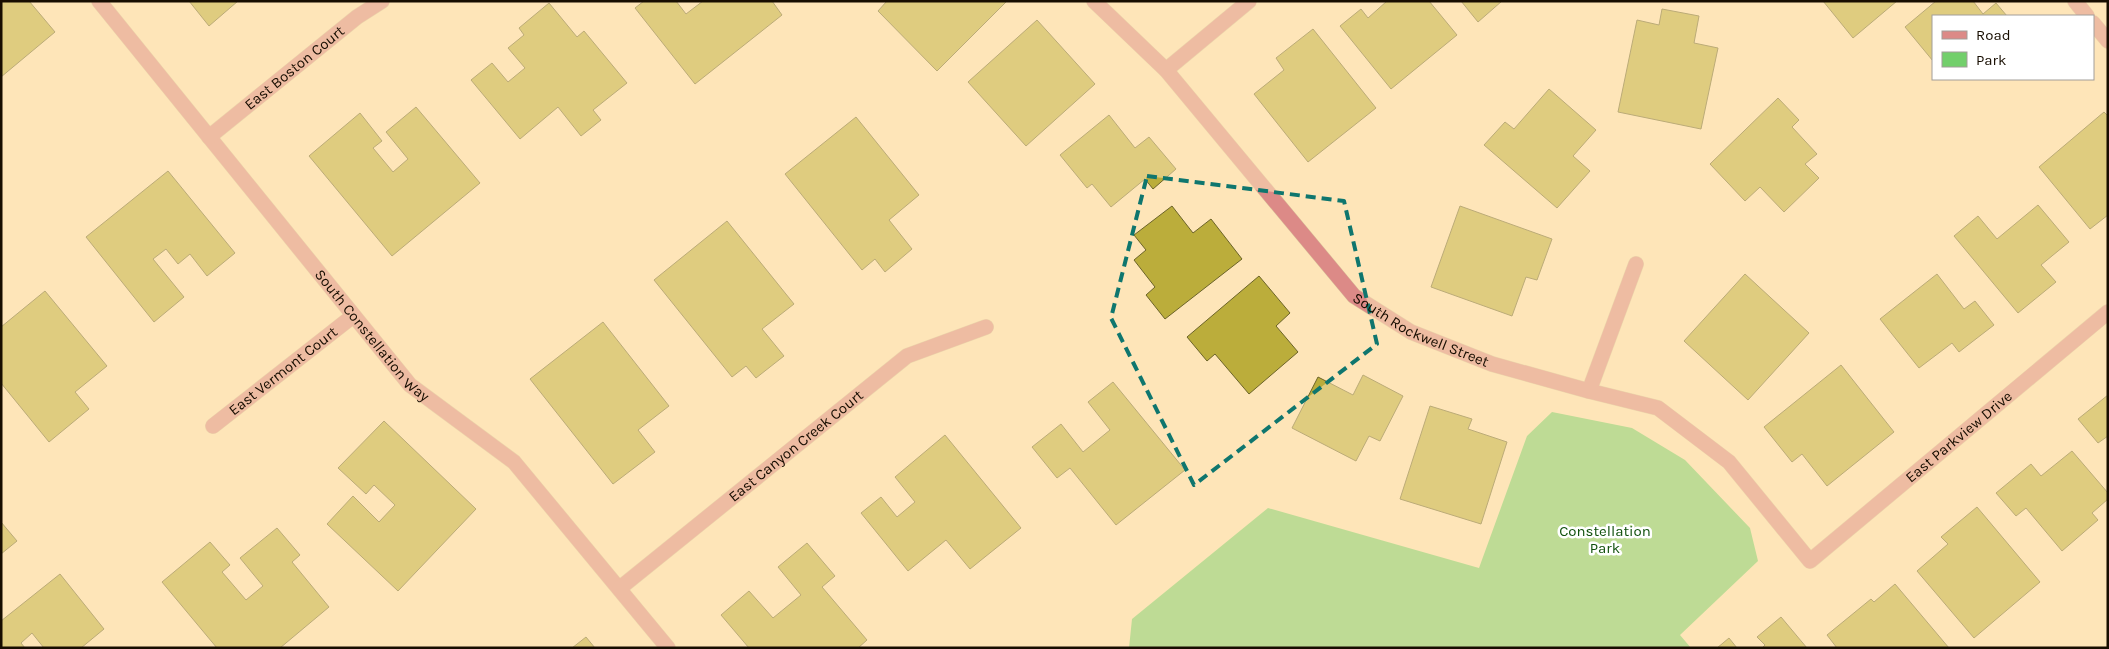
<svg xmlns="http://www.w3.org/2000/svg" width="2109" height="649" font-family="Karla,sans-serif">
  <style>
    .green { fill: #72cf6b }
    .building { fill: #bbad3b; stroke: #6c6429 }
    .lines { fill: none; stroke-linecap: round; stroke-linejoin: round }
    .minor-casing { stroke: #d9c29b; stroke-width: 16 }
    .minor { stroke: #dc8a87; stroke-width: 15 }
    .marked { fill: none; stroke: #0f766e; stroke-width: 4; stroke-dasharray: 10 6; stroke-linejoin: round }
    .labels { text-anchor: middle; stroke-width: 5; stroke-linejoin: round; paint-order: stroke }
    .street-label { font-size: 15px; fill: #170d00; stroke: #fff }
    .park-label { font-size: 15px; fill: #10500c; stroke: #fff }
  </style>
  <rect width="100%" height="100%" fill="#fee5b8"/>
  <polygon class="green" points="1552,412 1632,428 1685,460 1750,528 1758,561 1680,635 1691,648 1129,648 1132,619 1268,508 1479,568 1527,436"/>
  <g class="building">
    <polygon points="1,1 29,1 55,32 1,77"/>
    <polygon points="189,1 238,1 209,26"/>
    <polygon points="644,1 676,1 686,14 703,1 772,1 782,15 695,84 635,8"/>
    <polygon points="887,1 1007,1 937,71 878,11"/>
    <polygon points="1387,1 1429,1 1457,35 1391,89 1340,26 1361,9 1368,18"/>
    <polygon points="1461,1 1502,1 1478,22"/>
    <polygon points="1823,1 1897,1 1853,38"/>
    <polygon points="1936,1 1973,1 1983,14 1996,3 2007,16 1933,16 1933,61 1905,27"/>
    <polygon points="549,3 577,37 584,31 627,83 593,110 601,120 581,136 558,107 520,139 471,80 492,63 508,82 525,68 508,48 524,35 519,28"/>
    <polygon points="1662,9 1699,16 1694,43 1718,48 1701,129 1618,112 1637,20 1659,25"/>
    <polygon points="1037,20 1095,84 1026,146 968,82"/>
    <polygon points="1313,29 1376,108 1308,162 1254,94 1284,70 1276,58"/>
    <polygon points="1549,89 1596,130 1573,156 1590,171 1557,208 1484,145 1505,122 1514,129"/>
    <polygon points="1778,98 1799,120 1792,127 1817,154 1805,164 1819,178 1784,212 1760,187 1745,201 1710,164"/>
    <polygon points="416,107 480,183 392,256 309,156 360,113 382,141 373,148 393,172 408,159 386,132"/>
    <polygon points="2104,112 2108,116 2108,215 2090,229 2039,167"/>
    <polygon points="1109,115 1135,148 1149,137 1176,169 1153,189 1145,179 1111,207 1092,184 1087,188 1060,155"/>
    <polygon points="856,117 919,195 889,220 912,249 885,272 875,259 862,270 785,174"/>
    <polygon points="168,171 235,253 207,276 190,254 178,264 166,249 153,259 184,297 154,322 86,237"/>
    <polygon points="2038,205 2069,242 2041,265 2056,282 2018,313 1954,236 1978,216 1997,239"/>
    <polygon points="1172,206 1193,233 1211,219 1242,259 1165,319 1146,295 1155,287 1134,260 1146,250 1134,235"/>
    <polygon points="1460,206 1552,239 1537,280 1526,277 1512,316 1431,287"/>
    <polygon points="727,221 794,304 762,329 784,356 756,378 746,366 732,377 654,280"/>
    <polygon points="1745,274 1809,333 1748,400 1684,341"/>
    <polygon points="1937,274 1964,309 1975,301 1994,325 1959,352 1952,343 1919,368 1880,319"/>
    <polygon points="1259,276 1290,313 1276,326 1298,352 1249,394 1215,354 1207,361 1187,337"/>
    <polygon points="45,291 107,366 75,392 89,409 49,442 1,383 1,327"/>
    <polygon points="603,322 669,406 638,430 655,452 613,484 530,379"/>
    <polygon points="1841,365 1894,432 1827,486 1802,454 1792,462 1764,427"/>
    <polygon points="1363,375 1403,396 1380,441 1369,436 1356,461 1292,428 1318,377 1353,395"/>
    <polygon points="1113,382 1185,470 1116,525 1070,468 1057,478 1032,447 1061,424 1083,452 1110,430 1088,402"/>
    <polygon points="2108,395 2108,436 2098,443 2078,419"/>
    <polygon points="1430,406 1472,419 1468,429 1507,442 1481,524 1400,499"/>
    <polygon points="384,421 476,509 398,591 327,524 353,496 379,522 395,505 374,485 366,494 338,468"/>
    <polygon points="945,435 1021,528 970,569 946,540 908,571 861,513 881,497 897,517 915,502 895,477"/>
    <polygon points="2072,451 2108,493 2108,499 2092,513 2098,520 2062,551 2026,508 2016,516 1996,493 2031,464 2041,476"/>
    <polygon points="1977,507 2040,582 1974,638 1917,571 1948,544 1941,537"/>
    <polygon points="1,522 17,541 1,554"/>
    <polygon points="277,528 300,555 292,562 329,607 280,648 217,648 162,582 210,542 230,565 222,572 246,600 263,586 240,558"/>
    <polygon points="807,543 835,576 822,587 867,640 858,648 749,648 721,615 749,591 773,618 801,595 778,567"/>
    <polygon points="60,574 104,629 81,648 44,648 32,633 21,643 25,648 1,648 1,621"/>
    <polygon points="1895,584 1949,648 1837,648 1827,635 1871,599 1874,602"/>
    <polygon points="1781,617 1807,648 1762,648 1765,645 1757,637"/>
    <polygon points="586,637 595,648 572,648"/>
    <polygon points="1729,638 1737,648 1717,648"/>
  </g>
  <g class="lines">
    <g class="minor-casing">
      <g id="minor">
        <path id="s1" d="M99 1 410 385 514 462 668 648"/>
        <path id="s2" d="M1094 1 1166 70 1354 296 1411 332 1492 364 1589 391 1658 408 1729 462 1810 561 2108 312"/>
        <polyline points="2075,1 2087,16"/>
        <polyline points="2093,23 2108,41"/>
        <polyline points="1166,70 1249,1"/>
        <path id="s3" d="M209 137 357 17 382 1"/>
        <polyline points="1589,391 1636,264"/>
        <path id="s4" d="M213 426 353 316"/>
        <path id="s5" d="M620 588 907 356 986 327"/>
      </g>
    </g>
    <use href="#minor" class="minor"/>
  </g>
  <path d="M0 0H2109V649H0ZM1147 176 1344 201 1377 344 1194 485 1111 318Z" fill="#fee5b8" fill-opacity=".55" fill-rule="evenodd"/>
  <path class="marked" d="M1147 176 1344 201 1377 344 1194 485 1111 318Z"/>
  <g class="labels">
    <g class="street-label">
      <text dy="5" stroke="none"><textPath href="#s3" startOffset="110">East Boston Court</textPath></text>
      <text dy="5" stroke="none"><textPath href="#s2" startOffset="469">South Rockwell Street</textPath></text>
      <text dy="5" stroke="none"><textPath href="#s1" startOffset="432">South Constellation Way</textPath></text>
      <text dy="5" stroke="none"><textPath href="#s4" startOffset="89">East Vermont Court</textPath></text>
      <text dy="5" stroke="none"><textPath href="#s2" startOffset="1131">East Parkview Drive</textPath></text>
      <text dy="5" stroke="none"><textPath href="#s5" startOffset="226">East Canyon Creek Court</textPath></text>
    </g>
    <g class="park-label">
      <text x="1605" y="536">Constellation<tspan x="1605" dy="17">Park</tspan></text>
    </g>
  </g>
  <rect width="2109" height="649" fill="none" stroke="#170d00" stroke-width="5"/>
  <rect x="1932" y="15" width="162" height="65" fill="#ffffff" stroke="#a29e99"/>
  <rect x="1942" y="31" width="25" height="8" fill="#dc8a87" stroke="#a29e99"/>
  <text x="1976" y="40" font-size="15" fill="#170d00">Road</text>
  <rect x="1942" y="52" width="25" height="15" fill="#72cf6b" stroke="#a29e99"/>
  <text x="1976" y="65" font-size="15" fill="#170d00">Park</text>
</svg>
